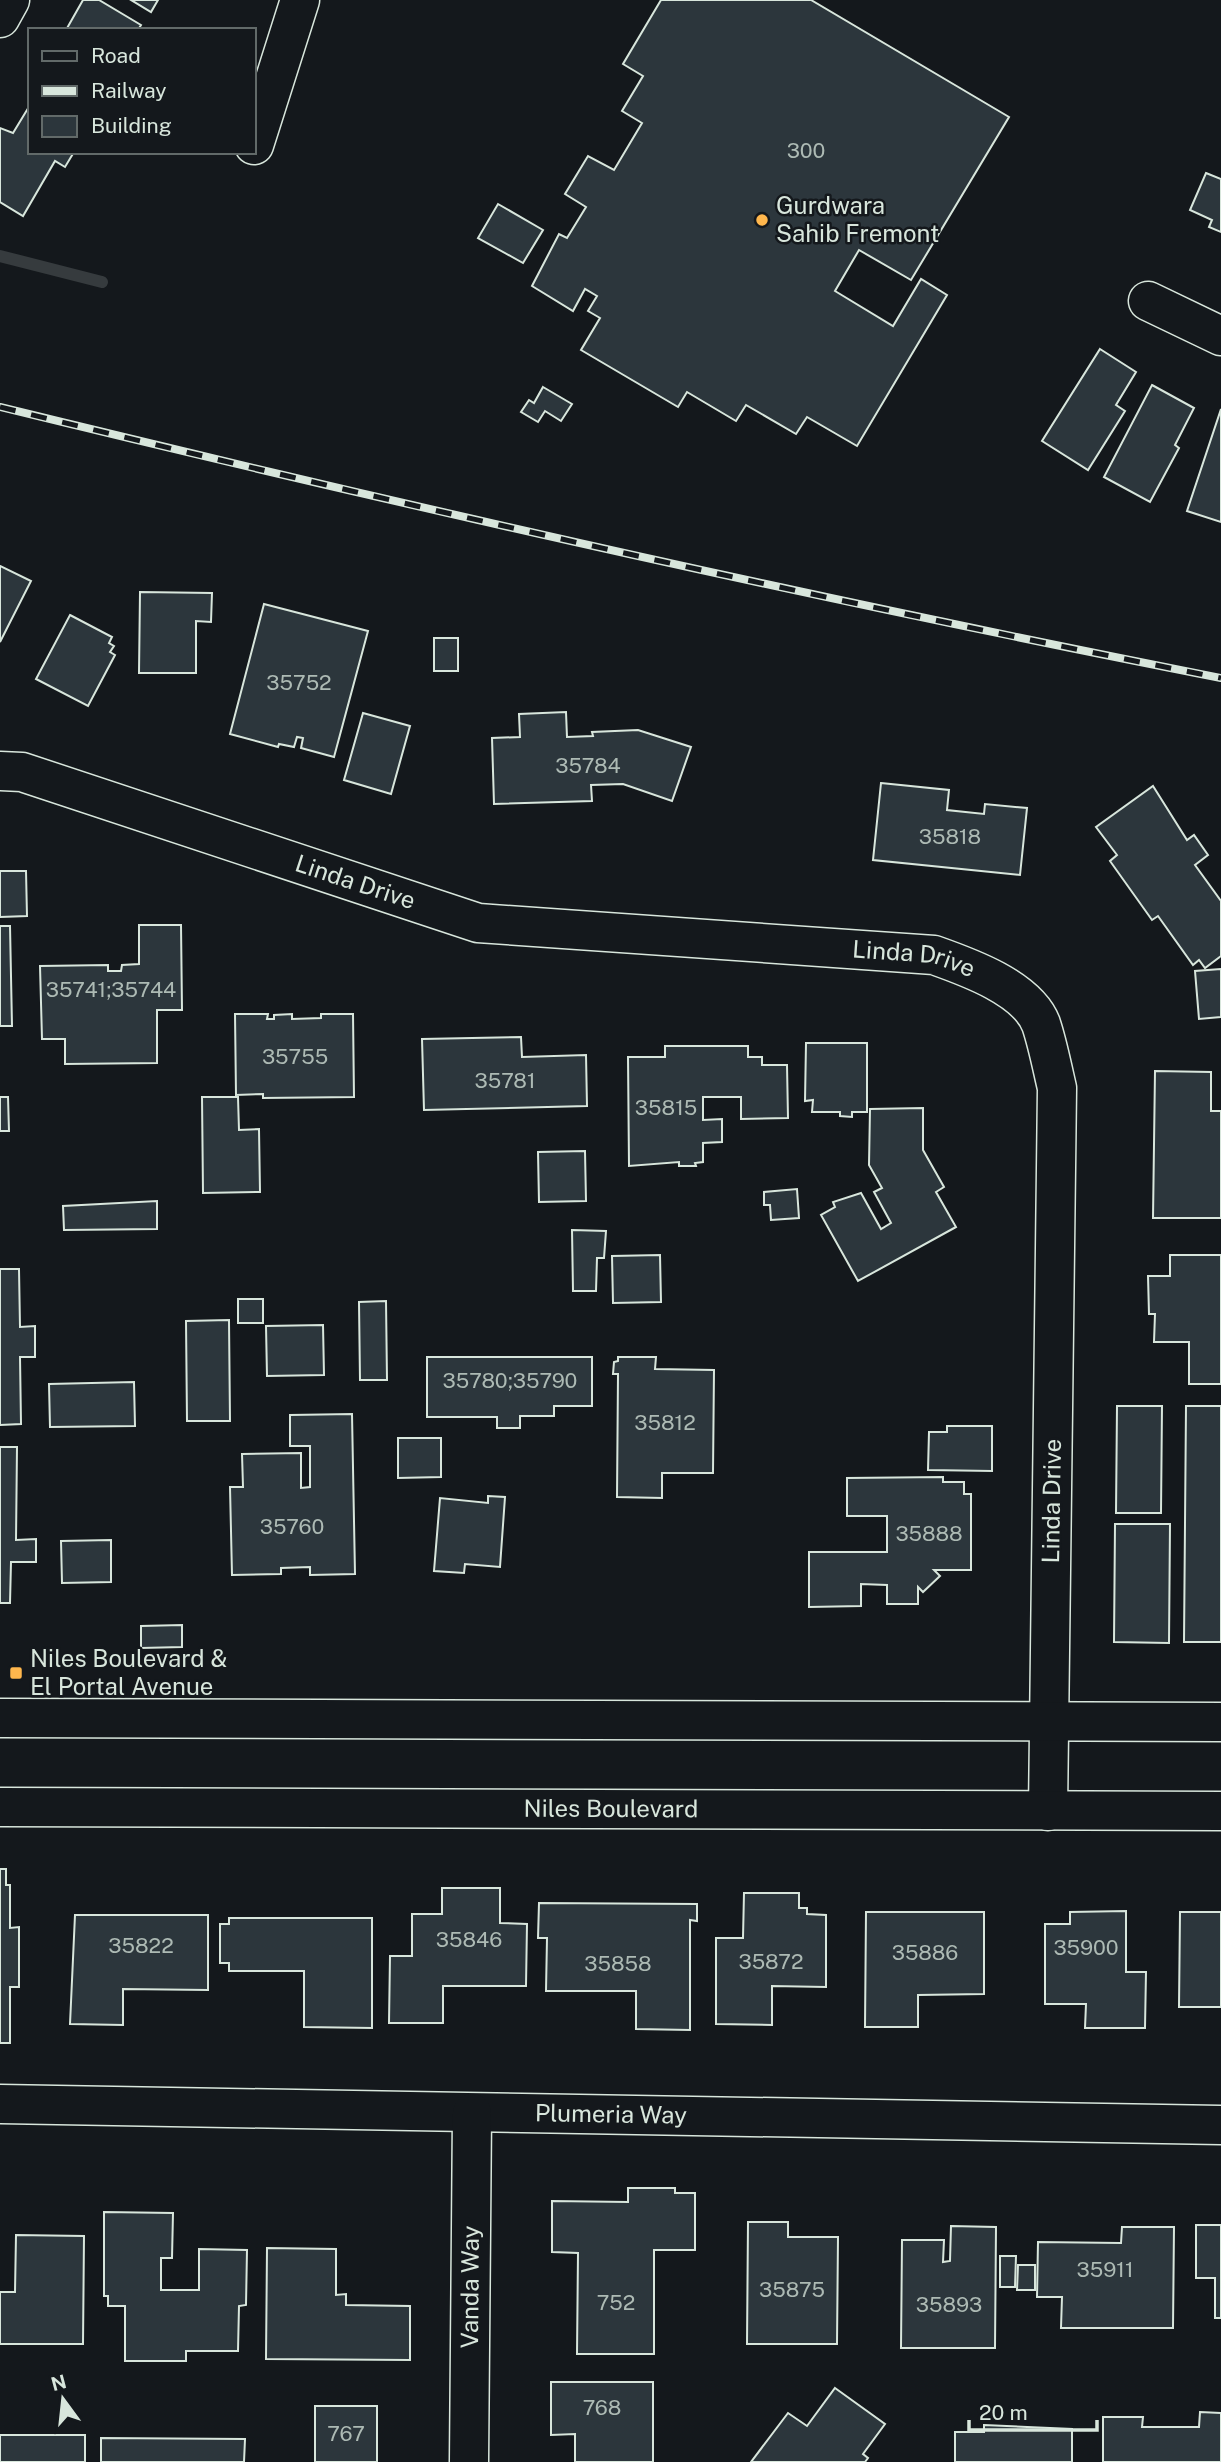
<svg xmlns="http://www.w3.org/2000/svg" width="1221" height="2462" font-family="'Public Sans',sans-serif">
  <style>
    .lines { fill: none; stroke-linecap: round; stroke-linejoin: round }
    .stream { stroke: #363b3e; stroke-width: 12 }
    .building { fill: #2c363c; stroke: #d8e6dc; stroke-width: 2 }
    .minor-casing { stroke: #d8e6dc; stroke-width: 41 }
    .major-casing { stroke: #d8e6dc; stroke-width: 41 }
    .minor { stroke: #14181c; stroke-width: 38 }
    .major { stroke: #14181c; stroke-width: 38 }
    .rail-casing { stroke: #d8e6dc; stroke-width: 8 }
    .rail { stroke: #14181c; stroke-width: 5; stroke-dasharray: 16; stroke-linecap: butt }
    .poi-dot { fill: #ffb74d; stroke: #14181c; stroke-width: 2.5 }
    .labels { text-anchor: middle; stroke-width: 5; stroke-linejoin: round; paint-order: stroke }
    .number-label { font-size: 21px; fill: #adbab4 }
    .poi-label { font-size: 24px; fill: #d8e6dc; stroke: #14181c; text-anchor: start }
    .street-label { font-size: 24px; fill: #d8e6dc; stroke: #14181c }
  </style>
  <rect width="100%" height="100%" fill="#14181c"/>
  <g class="lines">
    <polyline class="stream" points="0,256 102,282"/>
  </g>
  <g class="building">
    <polygon points="83,0 99,0 141,25 138,30 66,30"/>
    <polygon points="131,0 158,0 151,12"/>
    <polygon points="661,0 811,0 1009,117 911,280 859,250 835,291 893,326 921,279 947,295 857,446 807,417 796,434 746,405 736,421 687,392 678,407 581,350 600,318 588,311 597,296 585,289 573,311 532,286 559,234 567,238 586,207 565,194 588,156 614,170 642,123 622,111 643,76 623,64"/>
    <polygon points="30,105 30,152 74,152 65,167 55,161 23,216 0,202 0,128 13,133"/>
    <polygon points="1206,173 1221,179 1221,232 1209,227 1212,220 1190,210"/>
    <polygon points="498,204 543,230 523,263 478,238"/>
    <polygon points="1100,349 1136,372 1116,405 1125,411 1088,470 1042,441"/>
    <polygon points="1152,385 1194,408 1175,445 1179,448 1150,502 1104,477"/>
    <polygon points="543,387 572,404 561,421 545,411 538,422 521,412 529,400 534,403"/>
    <polygon points="1221,409 1221,522 1187,511"/>
    <polygon points="0,566 31,581 0,642"/>
    <polygon points="140,592 212,593 211,622 196,621 196,673 139,673"/>
    <polygon points="264,604 368,631 334,757 301,748 303,738 297,737 294,747 279,744 278,747 230,734"/>
    <polygon points="70,615 112,637 109,643 114,646 110,652 115,655 88,706 36,679"/>
    <rect x="434" y="638" width="24" height="33"/>
    <polygon points="566,712 567,737 593,736 592,732 638,730 691,747 672,801 623,784 591,785 592,801 494,804 492,738 520,737 519,714"/>
    <polygon points="363,713 410,726 391,794 344,780"/>
    <polygon points="881,783 949,790 947,810 984,814 985,804 1027,808 1020,875 873,860"/>
    <polygon points="1153,786 1187,840 1194,835 1208,855 1195,865 1221,901 1221,956 1205,968 1199,960 1193,965 1158,916 1152,920 1110,861 1117,855 1096,827"/>
    <polygon points="0,871 26,871 27,916 0,917"/>
    <polygon points="139,925 181,925 182,1010 157,1010 157,1063 65,1064 65,1039 42,1039 40,966 108,965 108,971 121,971 122,965 139,964"/>
    <polygon points="0,926 10,926 12,1026 0,1026"/>
    <polygon points="1221,969 1221,1017 1199,1019 1195,971"/>
    <polygon points="235,1014 268,1014 267,1019 274,1019 274,1015 292,1014 292,1019 321,1018 321,1014 353,1014 354,1097 263,1098 263,1094 236,1095"/>
    <polygon points="521,1037 522,1057 586,1055 587,1106 424,1110 422,1039"/>
    <polygon points="806,1043 867,1043 867,1112 852,1112 852,1117 840,1116 840,1112 812,1112 813,1100 805,1101"/>
    <polygon points="665,1046 748,1046 748,1057 762,1057 762,1065 787,1065 788,1118 741,1119 741,1097 703,1097 703,1120 722,1119 722,1142 703,1143 703,1162 695,1163 696,1166 679,1166 679,1162 629,1166 628,1057 665,1057"/>
    <polygon points="1155,1071 1211,1072 1211,1111 1221,1111 1221,1218 1153,1218"/>
    <polygon points="0,1097 8,1097 9,1131 0,1131"/>
    <polygon points="202,1097 238,1097 239,1130 259,1129 260,1192 203,1193"/>
    <polygon points="923,1108 923,1150 944,1187 936,1192 956,1227 858,1281 821,1215 835,1207 833,1202 861,1193 881,1229 891,1223 874,1192 882,1188 869,1165 870,1109"/>
    <polygon points="585,1151 586,1201 539,1202 538,1152"/>
    <polygon points="797,1189 799,1218 771,1220 770,1205 764,1205 764,1192"/>
    <polygon points="157,1201 157,1229 64,1230 63,1206"/>
    <polygon points="572,1230 606,1231 604,1258 597,1258 596,1291 573,1291"/>
    <polygon points="660,1255 661,1302 613,1303 612,1256"/>
    <polygon points="1170,1255 1221,1255 1221,1384 1189,1384 1189,1342 1154,1342 1155,1314 1149,1314 1148,1276 1170,1276"/>
    <polygon points="0,1269 19,1269 20,1327 35,1326 35,1357 20,1357 21,1424 0,1425"/>
    <rect x="238" y="1299" width="25" height="24"/>
    <polygon points="386,1301 387,1380 360,1380 359,1302"/>
    <polygon points="229,1320 230,1421 187,1421 186,1321"/>
    <polygon points="323,1325 324,1375 267,1376 266,1326"/>
    <polygon points="427,1357 592,1357 592,1406 554,1406 554,1416 520,1416 520,1428 497,1428 497,1417 427,1417"/>
    <polygon points="618,1357 656,1357 655,1369 714,1370 713,1473 662,1473 662,1498 617,1497 618,1374 613,1374 614,1362 618,1361"/>
    <polygon points="134,1382 135,1426 50,1427 49,1384"/>
    <polygon points="1117,1406 1162,1406 1161,1513 1116,1513"/>
    <polygon points="1186,1406 1221,1406 1221,1642 1184,1642"/>
    <polygon points="352,1414 355,1574 310,1575 310,1567 281,1568 281,1574 232,1575 230,1487 243,1487 242,1454 301,1453 301,1488 310,1487 310,1446 290,1446 290,1415"/>
    <polygon points="947,1426 992,1426 992,1471 928,1470 929,1432 947,1432"/>
    <polygon points="398,1438 441,1438 441,1477 398,1478"/>
    <polygon points="0,1447 17,1447 16,1540 36,1539 36,1562 11,1562 10,1603 0,1603"/>
    <polygon points="943,1477 943,1482 964,1482 964,1494 971,1494 971,1570 934,1570 940,1576 923,1592 918,1587 918,1604 887,1604 887,1585 861,1584 861,1606 809,1607 809,1552 887,1552 887,1516 847,1516 847,1478"/>
    <polygon points="488,1496 505,1497 500,1567 465,1564 464,1573 434,1571 440,1498 488,1503"/>
    <polygon points="1115,1524 1170,1524 1169,1643 1114,1642"/>
    <polygon points="111,1540 111,1582 62,1583 61,1541"/>
    <polygon points="182,1625 182,1647 141,1648 141,1626"/>
    <polygon points="0,1869 6,1869 6,1885 10,1885 10,1928 19,1927 19,1987 10,1987 10,2043 0,2043"/>
    <polygon points="442,1888 500,1888 500,1923 527,1924 526,1986 443,1986 443,2023 389,2023 390,1956 412,1956 412,1914 442,1914"/>
    <polygon points="744,1893 799,1893 799,1908 807,1908 807,1914 826,1915 826,1987 772,1986 772,2025 716,2024 716,1938 743,1938"/>
    <polygon points="539,1903 697,1904 697,1921 690,1920 690,2030 636,2029 636,1991 546,1991 547,1938 538,1938"/>
    <polygon points="1126,1911 1126,1972 1146,1972 1145,2028 1085,2028 1086,2004 1045,2004 1045,1924 1070,1924 1070,1912"/>
    <polygon points="866,1912 984,1912 984,1994 918,1995 918,2027 865,2027"/>
    <polygon points="1180,1912 1221,1912 1221,2007 1179,2007"/>
    <polygon points="75,1915 208,1915 208,1990 123,1989 123,2025 70,2024"/>
    <polygon points="229,1918 372,1918 372,2028 304,2027 304,1971 229,1971 229,1963 220,1963 220,1924 229,1924"/>
    <polygon points="628,2188 675,2188 675,2193 695,2193 695,2250 654,2250 654,2354 577,2354 578,2253 552,2252 552,2201 628,2202"/>
    <polygon points="104,2212 173,2213 172,2258 161,2258 161,2290 199,2290 199,2249 247,2250 246,2305 239,2306 238,2351 186,2351 186,2361 125,2361 125,2306 108,2306 108,2296 104,2296"/>
    <polygon points="748,2222 788,2222 788,2237 838,2237 837,2344 747,2344"/>
    <polygon points="1196,2225 1221,2225 1221,2318 1215,2318 1215,2278 1196,2278"/>
    <polygon points="951,2226 996,2227 995,2348 901,2348 902,2240 944,2240 943,2262 950,2261"/>
    <polygon points="1122,2227 1174,2227 1173,2328 1061,2328 1062,2297 1037,2297 1038,2242 1121,2243"/>
    <polygon points="16,2235 84,2236 83,2344 0,2344 0,2292 15,2292"/>
    <polygon points="267,2248 336,2249 336,2295 346,2294 346,2305 410,2306 410,2360 266,2359"/>
    <polygon points="1000,2256 1016,2256 1015,2287 1000,2287"/>
    <polygon points="1018,2265 1035,2265 1035,2290 1017,2290"/>
    <polygon points="551,2382 653,2382 653,2462 575,2462 575,2434 551,2435"/>
    <polygon points="835,2388 885,2424 863,2454 868,2458 865,2462 751,2462 788,2413 807,2426"/>
    <rect x="315" y="2406" width="62" height="56"/>
    <polygon points="1200,2412 1221,2413 1221,2462 1103,2462 1103,2417 1143,2417 1142,2427 1199,2427"/>
    <polygon points="984,2425 1072,2429 1072,2462 955,2462 955,2432 984,2432"/>
    <rect x="0" y="2435" width="85" height="27"/>
    <polygon points="101,2438 245,2439 244,2462 101,2462"/>
  </g>
  <g class="lines">
    <g class="minor-casing">
      <g id="minor">
        <polyline points="0,18 10,0"/>
        <polyline points="254,145 300,0"/>
        <polyline points="1148,301 1221,336"/>
        <path id="s1" d="M0 771 22 772 478 923 934 955C968 967 1027 988 1041 1024 1048 1045 1052 1067 1057 1088L1048 1811"/>
        <path id="s2" d="M0 2104 1221 2125"/>
        <path id="s3" d="M469 2462 472 2113"/>
      </g>
    </g>
    <g class="major-casing">
      <g id="major">
        <polyline points="0,1718 1221,1722"/>
        <path id="s4" d="M0 1807 1221 1811"/>
      </g>
    </g>
    <use href="#minor" class="minor"/>
    <use href="#major" class="major"/>
    <g class="rail-casing">
      <path id="rail" d="M0 407C405 506 812 598 1221 678"/>
    </g>
    <use href="#rail" class="rail"/>
  </g>
  <g class="poi-dot">
    <circle cx="762" cy="220" r="7"/>
    <rect x="9" y="1666" width="14" height="14" rx="3.5"/>
  </g>
  <g class="labels">
    <g class="number-label">
      <text x="806" y="158">300</text>
      <text x="299" y="690">35752</text>
      <text x="588" y="773">35784</text>
      <text x="950" y="844">35818</text>
      <text x="111" y="997">35741;35744</text>
      <text x="295" y="1064">35755</text>
      <text x="505" y="1088">35781</text>
      <text x="666" y="1115">35815</text>
      <text x="510" y="1388">35780;35790</text>
      <text x="665" y="1430">35812</text>
      <text x="292" y="1534">35760</text>
      <text x="929" y="1541">35888</text>
      <text x="469" y="1947">35846</text>
      <text x="141" y="1953">35822</text>
      <text x="1086" y="1955">35900</text>
      <text x="925" y="1960">35886</text>
      <text x="771" y="1969">35872</text>
      <text x="618" y="1971">35858</text>
      <text x="1105" y="2277">35911</text>
      <text x="792" y="2297">35875</text>
      <text x="616" y="2310">752</text>
      <text x="949" y="2312">35893</text>
      <text x="602" y="2415">768</text>
      <text x="346" y="2441">767</text>
    </g>
    <g class="poi-label">
      <text x="776" y="214">Gurdwara<tspan x="776" dy="28">Sahib Fremont</tspan></text>
      <text x="30" y="1667">Niles Boulevard &amp;<tspan x="30" dy="28">El Portal Avenue</tspan></text>
    </g>
    <g class="street-label">
      <text dy="8" stroke="none"><textPath href="#s1" startOffset="373">Linda Drive</textPath></text>
      <text dy="8" stroke="none"><textPath href="#s1" startOffset="940">Linda Drive</textPath></text>
      <text transform="translate(1052 1501) rotate(-89)" y="8">Linda Drive</text>
      <text dy="8" stroke="none"><textPath href="#s4" startOffset="611">Niles Boulevard</textPath></text>
      <text dy="8" stroke="none"><textPath href="#s2" startOffset="611">Plumeria Way</textPath></text>
      <text dy="8" stroke="none"><textPath href="#s3" startOffset="175">Vanda Way</textPath></text>
    </g>
  </g>
  <rect x="28" y="28" width="228" height="126" fill="#14181c" stroke="#626a69" stroke-width="2"/>
  <rect x="42" y="51" width="35" height="10" fill="#14181c" stroke="#626a69" stroke-width="2"/>
  <text x="91" y="63" font-size="21" fill="#d8e6dc">Road</text>
  <rect x="42" y="86" width="35" height="10" fill="#d8e6dc" stroke="#626a69" stroke-width="2"/>
  <text x="91" y="98" font-size="21" fill="#d8e6dc">Railway</text>
  <rect x="42" y="116" width="35" height="21" fill="#2c363c" stroke="#626a69" stroke-width="2"/>
  <text x="91" y="133" font-size="21" fill="#d8e6dc">Building</text>
  <g transform="translate(63 2399) rotate(345)" stroke="#14181c" stroke-width="5" paint-order="stroke">
  <path d="M0-5L12 26L0 18L-12 26Z" fill="#d8e6dc"/>
  <text y="-10" font-size="19" font-weight="bold" text-anchor="middle" fill="#d8e6dc">N</text>
  </g>
  <path d="M969 2420v10h128v-10" fill="none" stroke="#d8e6dc" stroke-width="3.5"/>
  <text x="979" y="2420" font-size="21" fill="#d8e6dc" stroke="#14181c" stroke-width="5" paint-order="stroke">20 m</text>
</svg>
